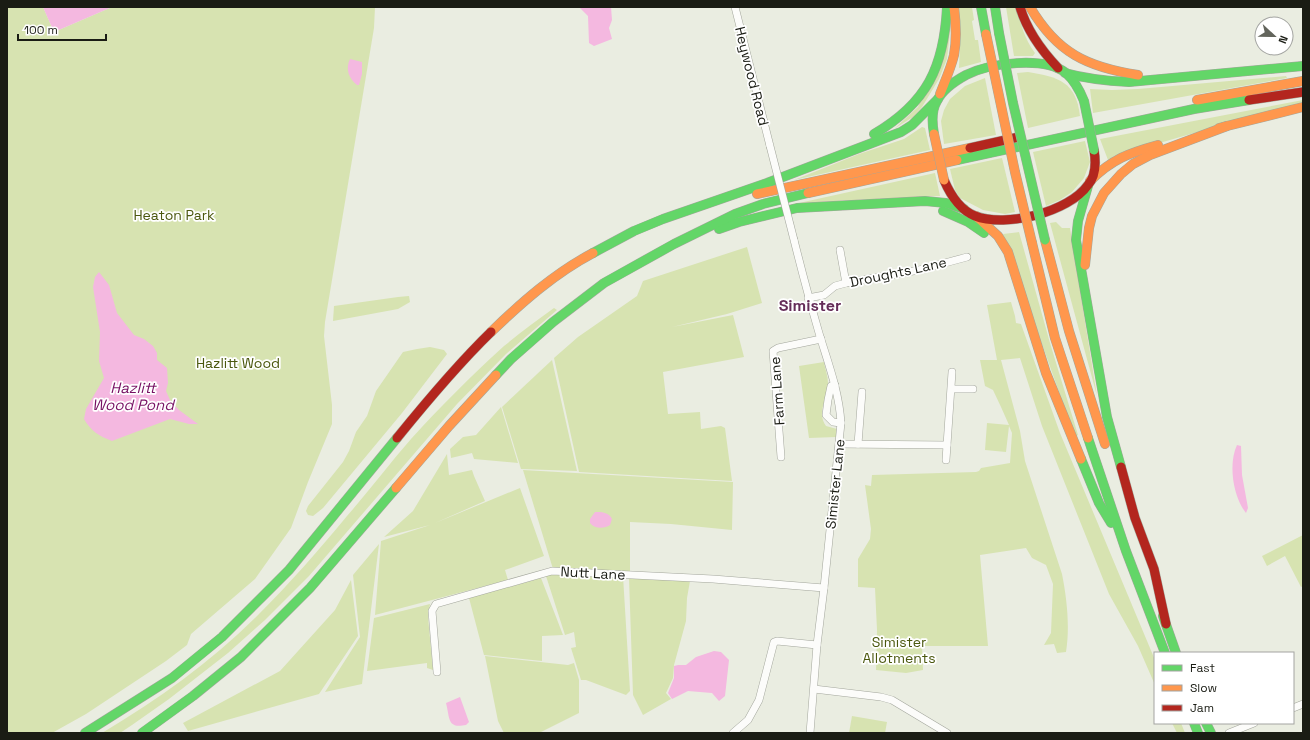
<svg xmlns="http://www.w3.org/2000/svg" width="1310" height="740" font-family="'Space Grotesk',sans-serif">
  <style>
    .green { fill: #d7e3b1 }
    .water { fill: #f4b8e0 }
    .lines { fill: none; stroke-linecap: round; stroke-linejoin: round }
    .street-casing { stroke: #a3a69c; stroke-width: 8 }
    .fast-casing { stroke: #a3a69c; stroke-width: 10 }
    .slow-casing { stroke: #a3a69c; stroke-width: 10 }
    .jam-casing { stroke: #a3a69c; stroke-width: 10 }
    .street { stroke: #fcfcfa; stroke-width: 7 }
    .fast { stroke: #63d668; stroke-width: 9 }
    .slow { stroke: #ff974d; stroke-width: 9 }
    .jam { stroke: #b3261e; stroke-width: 9 }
    .street-bridge-casing { stroke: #a3a69c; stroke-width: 8; stroke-linecap: butt }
    .fast-bridge-casing { stroke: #a3a69c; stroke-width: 10; stroke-linecap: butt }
    .slow-bridge-casing { stroke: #a3a69c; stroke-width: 10; stroke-linecap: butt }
    .street-bridge { stroke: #fcfcfa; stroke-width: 7 }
    .fast-bridge { stroke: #63d668; stroke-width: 9 }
    .slow-bridge { stroke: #ff974d; stroke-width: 9 }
    .labels { text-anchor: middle; stroke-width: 3.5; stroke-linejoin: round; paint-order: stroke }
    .street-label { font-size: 14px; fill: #1a1c14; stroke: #fff }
    .park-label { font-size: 14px; fill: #4b580e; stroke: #fff }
    .water-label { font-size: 15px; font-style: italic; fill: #761063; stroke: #fff }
    .quarter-label { font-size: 16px; font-weight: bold; fill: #652d58; stroke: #fff }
  </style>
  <rect width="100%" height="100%" fill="#eaede1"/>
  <g class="green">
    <polygon points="7,7 43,7 54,32 112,7 375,7 374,28 325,322 324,336 332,405 332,424 308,482 291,528 255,579 191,634 187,645 166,661 86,714 52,733 7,733"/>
    <polygon points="958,7 972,7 974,20 972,21 975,40 978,40 981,62 959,68 960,43"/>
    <path d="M1006 7H1017C1021 25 1024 38 1035 53L1033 56H1014Z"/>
    <polygon points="952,15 947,59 939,79 922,107 913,117 894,129 918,107"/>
    <path d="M1028 72C1059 77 1076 82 1080 116L1028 128 1017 73Z"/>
    <polygon points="1286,76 1287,78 1093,113 1090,89 1112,90 1138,89"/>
    <polygon points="985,78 996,135 944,144 941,121 944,110 950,99 965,86"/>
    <polygon points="1303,100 1303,102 1114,156 1108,160 1100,139"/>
    <polygon points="922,127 925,128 930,150 794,180 859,154 904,139"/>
    <polygon points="1085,141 1090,162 1084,178 1072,192 1060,200 1046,206 1033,152"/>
    <polygon points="1002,158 1015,212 1005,214 983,210 960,198 955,190 950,169"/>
    <polygon points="935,173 940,196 835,201 790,205"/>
    <polygon points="1056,222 1062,228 1070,228 1097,396 1050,223"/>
    <polygon points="1019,232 1050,343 1078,435 1075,437 1003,234"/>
    <polygon points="747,247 762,303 727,314 672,327 733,315 744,357 663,372 668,414 700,412 701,429 721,426 725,428 732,481 579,472 554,358 578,337 637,296 643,281"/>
    <polygon points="409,296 410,302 398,309 333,321 334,306 398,297"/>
    <path d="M1011 302 1015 316 1016 323 1021 324 1060 433 1155 660V685L1138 646 1109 594 1042 426 1020 358 1001 360 1020 431 1025 461 1062 574C1067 599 1070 627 1066 652L1057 653 1054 644 1044 645 1051 633 1053 584 1046 565 1032 558 1026 548 980 555 988 646H922L923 670 906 673 876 670 877 630 875 588 858 587V559L870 539 871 529 865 485 871 486 872 475 976 472 979 471 981 468 1010 463 1012 433 1009 426 1006 452 985 450 987 423 1009 425 1001 407 993 390 985 386 980 360H997L987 305Z"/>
    <path d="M554 308 557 310 506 354 457 404 309 576 265 620 228 653 169 699 132 725 120 733H102C159 699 212 661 259 614 290 583 319 550 347 516 369 491 389 464 411 439 440 407 472 375 504 346 520 333 537 320 554 308Z"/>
    <polygon points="430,347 444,350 447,354 402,413 323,508 313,516 308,515 306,511 308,506 343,462 349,451 356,432 367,416 376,391 403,352 417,349"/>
    <polygon points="552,360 577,471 521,469 502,407"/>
    <path d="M824 362C825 369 828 376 828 383 828 400 816 411 826 426L837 429 836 437 809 438 799 366Z"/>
    <polygon points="501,407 518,463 474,459 472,453 451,458 450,449 463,437 476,435"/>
    <polygon points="447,454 449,475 472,470 474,476 485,501 435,523 520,488 544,556 505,570 508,580 375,615 381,541 430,525 384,537 413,511"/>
    <polygon points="523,470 733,482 732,530 671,524 630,522 630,572 553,569"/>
    <polygon points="1303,535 1303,586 1301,587 1285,556 1267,566 1262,556"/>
    <polygon points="379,544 362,684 325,692 360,637 353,575"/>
    <polygon points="558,573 623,576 630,691 626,695 586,680 581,680 571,648 576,647 574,632 565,635 546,576"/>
    <polygon points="541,578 563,635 542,636 542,661 484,655 469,598"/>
    <polygon points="629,578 690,581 687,598 686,621 674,665 673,678 666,693 671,699 643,715 633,695"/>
    <polygon points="351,580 358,636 319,694 188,731 183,723 280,671 335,610"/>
    <polygon points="430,604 428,617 433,670 427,668 427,663 367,671 374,618"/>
    <polygon points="485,656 568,665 574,663 579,680 579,713 539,733 504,733 498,721"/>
    <polygon points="852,716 887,722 885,733 849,733"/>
    <polygon points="1172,723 1181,723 1185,733 1177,733"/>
  </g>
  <g class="water">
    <polygon points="43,7 112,7 54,32"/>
    <polygon points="579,7 611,7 612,20 609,28 612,39 594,46 589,43 588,16"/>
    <path d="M350 59 362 62V74L359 85H357C349 79 345 69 350 59Z"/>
    <path d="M99 272 109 285 117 313 134 335 144 339 153 346 157 353V360L167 368 168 383 166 391 170 400 179 410 198 424H189L170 419 112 441C99 436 91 431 84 419L86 409 104 378 99 361 100 332 93 287 95 277Z"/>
    <path d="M1237 445 1241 446 1242 475 1248 508 1246 513C1233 497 1228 464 1237 445Z"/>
    <path d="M595 512C601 512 609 512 612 519L610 525C604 529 595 529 590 523V519Z"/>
    <polygon points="714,651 721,652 729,660 725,696 719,701 712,693 688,691 672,699 668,693 674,678 674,666 678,665 686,665 696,657"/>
    <path d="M460 697 469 722 466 725C447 729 450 718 446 703Z"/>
  </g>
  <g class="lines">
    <g class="street-casing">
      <g id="street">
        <polyline points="735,7 770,146"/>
        <path d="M794 240C802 272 810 302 819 333 828 363 839 391 841 423L824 588 817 645 810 733"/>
        <polyline points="840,250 846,283"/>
        <polyline points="808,298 824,295 835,286 846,283 919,270 967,257"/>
        <polyline points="835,385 831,386 828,400 826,415 833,422 841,423"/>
        <polyline points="952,389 973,389"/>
        <polyline points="839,444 947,445 952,372"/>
        <polyline points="858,444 862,392"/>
        <polyline points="781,457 773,351 778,348 821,339"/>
        <polyline points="946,460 947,445"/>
        <polyline points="437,672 432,611 436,604 552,571 713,579 824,588"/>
        <polyline points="814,689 881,697 892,700 947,733"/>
        <polyline points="1293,708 1303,704"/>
        <polyline points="733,733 748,720 759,700 774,642 777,641 817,645"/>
        <polyline points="1229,733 1254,723"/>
      </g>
    </g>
    <g class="fast-casing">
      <g id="fast">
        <polyline points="981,7 986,34"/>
        <polyline points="995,7 999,33"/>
        <path d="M1065 73C1087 79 1107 81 1129 82L1303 66"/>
        <path d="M874 134C927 103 944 67 947 7"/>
        <path d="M934 134C932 123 931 111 937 101 942 90 955 81 966 75 990 63 1044 56 1066 73 1074 80 1080 91 1084 101"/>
        <polyline points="957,160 1194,109 1249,100"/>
        <polyline points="1088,186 1078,221 1076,240 1107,417 1121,467"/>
        <polyline points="943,211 968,222 984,233"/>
        <polyline points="719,229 739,222 797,208 925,201 946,203 964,209"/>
        <polyline points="593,253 634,231 663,219 767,183 901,132 912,125 938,99"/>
        <polyline points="496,375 511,359 553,322 604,283 674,244 735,214 763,204 808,193"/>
        <polyline points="1088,438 1126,551 1165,653"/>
        <polyline points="1081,459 1099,503 1111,523"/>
        <polyline points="1163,616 1176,653"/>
        <polyline points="1194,723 1198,733"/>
        <polyline points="1206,723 1211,733"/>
        <polyline points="85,733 172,678 222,637 289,570 397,438"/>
        <polyline points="142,733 193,696 241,657 310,588 396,488"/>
      </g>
    </g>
    <g class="slow-casing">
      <g id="slow">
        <path d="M1030 7C1057 53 1087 67 1138 75"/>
        <path d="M940 94C945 81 951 68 954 55 957 39 956 23 954 7"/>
        <polyline points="1197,100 1303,81"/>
        <polyline points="1219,128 1303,107"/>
        <path d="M1090 181C1112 159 1129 153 1158 145"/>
        <polyline points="808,193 957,160"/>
        <polyline points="757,194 970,148"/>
        <polyline points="976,216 998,236 1008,252 1046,373 1081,459"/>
        <polyline points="1045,240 1069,331 1105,444"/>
        <polyline points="1032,243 1055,338 1088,438"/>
        <polyline points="1085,265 1089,228 1092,216 1104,193 1121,174 1133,164 1150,155 1227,126"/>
        <path d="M491 332C522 302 555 273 593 253"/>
        <polyline points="396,488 449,426 496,375"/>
      </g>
    </g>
    <g class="jam-casing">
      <g id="jam">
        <path d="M1020 7C1027 31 1041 50 1058 68"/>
        <polyline points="1249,100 1303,92"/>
        <polyline points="970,148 1019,137"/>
        <path d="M944 180C950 194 960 210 975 216 1006 228 1069 212 1088 185 1096 176 1096 162 1094 150"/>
        <path d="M397 438C427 401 457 365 491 332"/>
        <polyline points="1121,467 1135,518 1154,569 1166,624"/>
      </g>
    </g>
    <use href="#street" class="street"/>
    <use href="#fast" class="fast"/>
    <use href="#slow" class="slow"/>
    <use href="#jam" class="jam"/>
    <g class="street-bridge-casing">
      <polyline id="street-bridge" points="770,146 794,240"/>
    </g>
    <g class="fast-bridge-casing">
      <g id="fast-bridge">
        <polyline points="999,33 1013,103 1045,240"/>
        <polyline points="1084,101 1094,150"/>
      </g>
    </g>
    <g class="slow-bridge-casing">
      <g id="slow-bridge">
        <polyline points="986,34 1015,172 1032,243"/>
        <polyline points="934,134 944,180"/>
      </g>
    </g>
    <use href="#street-bridge" class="street-bridge"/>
    <use href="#fast-bridge" class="fast-bridge"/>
    <use href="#slow-bridge" class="slow-bridge"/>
  </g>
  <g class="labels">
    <g class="street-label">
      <text transform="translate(752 76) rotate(76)" y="5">Heywood Road</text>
      <text transform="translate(898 272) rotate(-12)" y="5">Droughts Lane</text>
      <text transform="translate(777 391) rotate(-94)" y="5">Farm Lane</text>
      <text transform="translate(835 484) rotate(-84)" y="5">Simister Lane</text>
      <text transform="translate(593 573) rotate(3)" y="5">Nutt Lane</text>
    </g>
    <g class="park-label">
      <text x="174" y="220">Heaton Park</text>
      <text x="238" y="368">Hazlitt Wood</text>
      <text x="899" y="647">Simister<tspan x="899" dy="16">Allotments</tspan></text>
    </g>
    <g class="water-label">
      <text x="133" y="393">Hazlitt<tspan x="133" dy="17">Wood Pond</tspan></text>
    </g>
    <g class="quarter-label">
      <text x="810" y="311">Simister</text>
    </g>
  </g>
  <rect width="1310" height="740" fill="none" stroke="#1a1c14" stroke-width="16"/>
  <rect x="1154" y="652" width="140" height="72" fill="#ffffff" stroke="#a3a4a1"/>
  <rect x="1162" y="665" width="20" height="6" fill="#63d668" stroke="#a3a4a1"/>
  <text x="1190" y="672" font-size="12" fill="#1a1c14">Fast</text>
  <rect x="1162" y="685" width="20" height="6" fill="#ff974d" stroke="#a3a4a1"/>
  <text x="1190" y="692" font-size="12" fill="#1a1c14">Slow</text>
  <rect x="1162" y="705" width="20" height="6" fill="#b3261e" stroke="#a3a4a1"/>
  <text x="1190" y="712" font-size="12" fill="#1a1c14">Jam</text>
  <g transform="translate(1274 36) rotate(112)"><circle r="19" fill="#ffffff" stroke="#a3a4a1"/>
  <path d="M0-3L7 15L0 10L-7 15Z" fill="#63655c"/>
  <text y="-6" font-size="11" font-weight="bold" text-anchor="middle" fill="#1a1c14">N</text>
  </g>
  <path d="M18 34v6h88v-6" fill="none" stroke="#1a1c14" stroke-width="2"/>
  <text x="24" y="34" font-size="12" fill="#1a1c14" stroke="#ffffff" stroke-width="3" paint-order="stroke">100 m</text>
</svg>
